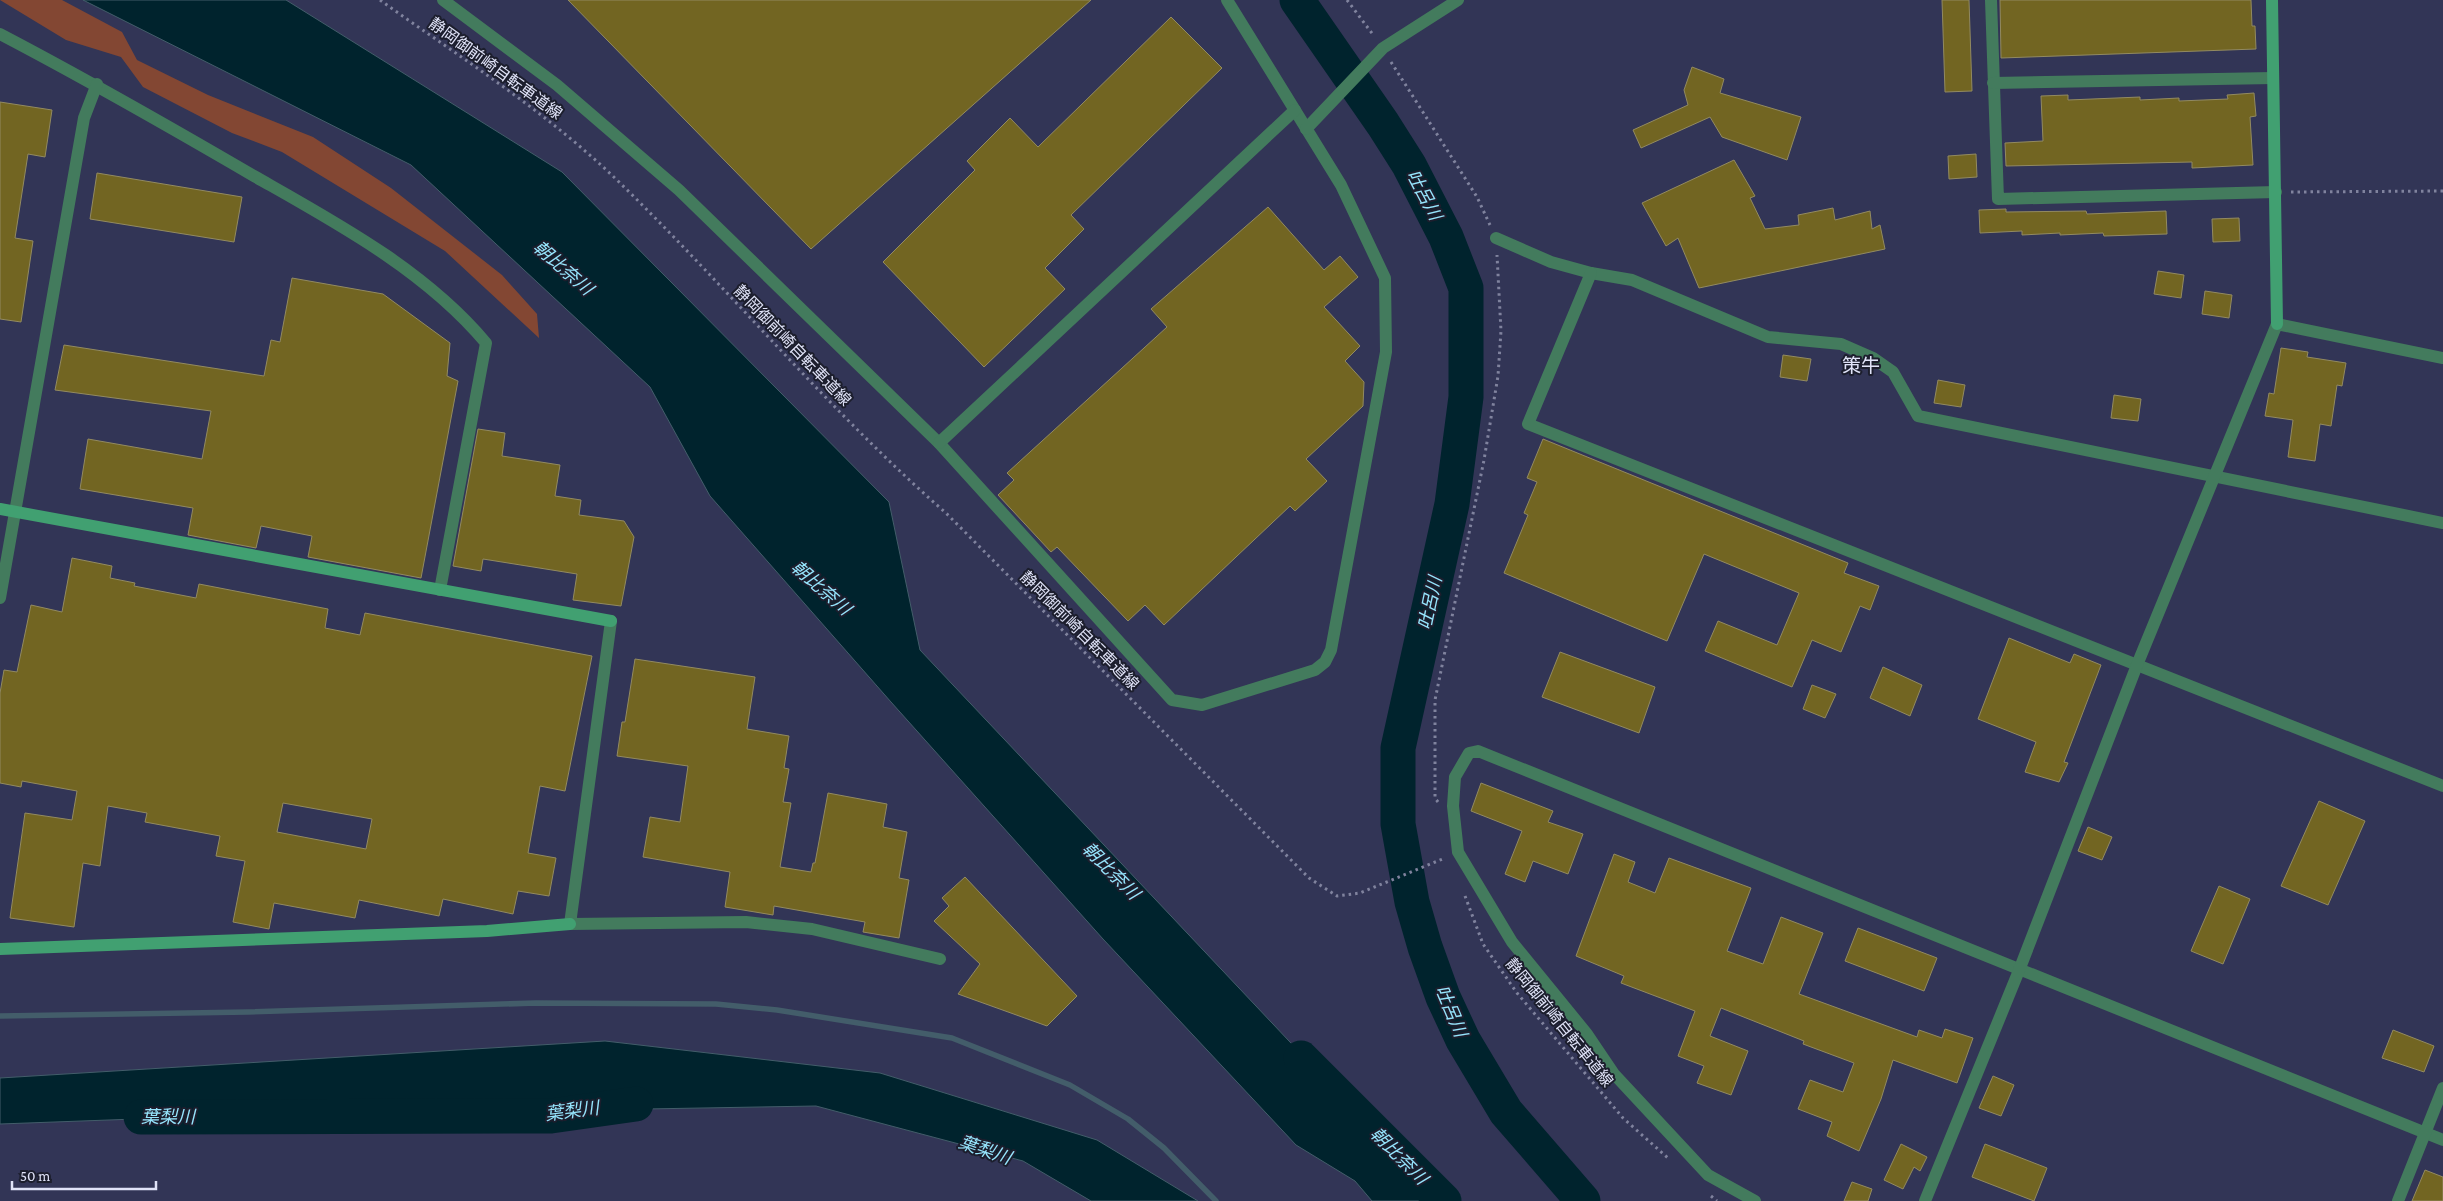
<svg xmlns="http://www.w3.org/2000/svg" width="2443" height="1201" font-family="'Crimson Pro','Noto Sans JP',serif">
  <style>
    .green { fill: #834733 }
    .water { fill: #00232d; stroke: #435d6a }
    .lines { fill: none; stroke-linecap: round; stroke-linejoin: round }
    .stream { stroke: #435d6a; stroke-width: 5.5 }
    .river { stroke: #00232d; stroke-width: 35 }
    .building { fill: #726522; stroke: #928a61; fill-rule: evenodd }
    .path { stroke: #80839e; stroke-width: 3; stroke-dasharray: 2.5 4; stroke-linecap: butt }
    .street { stroke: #437b5d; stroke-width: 12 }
    .secondary { stroke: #41a071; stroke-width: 12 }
    .labels { text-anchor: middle; stroke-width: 4; stroke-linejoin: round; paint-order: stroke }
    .street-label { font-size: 16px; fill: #e0e3f8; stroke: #1c1e2d }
    .water-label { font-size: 18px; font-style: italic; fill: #96e5fd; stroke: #1c1e2d }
    .quarter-label { font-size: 19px; fill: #e0e3f8; stroke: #1c1e2d }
  </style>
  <rect width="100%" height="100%" fill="#323556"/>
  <polygon class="green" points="0,0 62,0 122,32 137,60 208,95 313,137 391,188 502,275 537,314 539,338 445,251 282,152 232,133 143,87 121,57 66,40"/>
  <g class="water">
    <polygon points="83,0 286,0 562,172 889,502 920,650 1440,1201 1372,1201 1355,1181 1296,1145 1103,939 891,702 710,496 650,387 411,165"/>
    <polygon points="605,1041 880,1073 1097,1140 1198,1201 1091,1201 1023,1161 816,1106 190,1117 0,1124 0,1078"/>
  </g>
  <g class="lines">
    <polyline class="stream" points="0,1016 248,1012 536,1003 716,1004 777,1010 952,1038 1070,1085 1128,1119 1164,1148 1216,1201"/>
    <g class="river">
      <polyline points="1297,0 1383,124 1409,165 1446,237 1466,288 1466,397 1452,504 1398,748 1398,824 1412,902 1425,947 1443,997 1463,1040 1506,1112 1583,1201"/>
      <polyline points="1301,1058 1444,1201"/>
      <polyline points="141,1117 551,1116 636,1104"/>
    </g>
  </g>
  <g class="building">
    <polygon points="568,0 1091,0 811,249"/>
    <polygon points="1942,0 1969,0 1972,91 1945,92"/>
    <polygon points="2000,0 2251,0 2252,26 2255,26 2256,49 2001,58"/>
    <polygon points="1171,17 1222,68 1071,215 1084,229 1045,268 1065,289 984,367 883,262 975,170 967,161 1010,118 1038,147"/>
    <polygon points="1692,67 1724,79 1720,93 1801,117 1787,160 1722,137 1710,117 1641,148 1633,130 1688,105 1684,90"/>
    <polygon points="2254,93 2256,116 2250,117 2253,165 2192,168 2192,162 2006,166 2005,143 2043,141 2041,96 2068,95 2068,100 2140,97 2140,100 2179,98 2179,101 2228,99 2227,95"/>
    <polygon points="0,102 52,110 45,157 28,154 15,238 33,241 21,322 0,319"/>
    <polygon points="1976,154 1977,177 1949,179 1948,156"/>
    <polygon points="1734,160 1755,196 1750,198 1765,229 1799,225 1798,215 1833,208 1835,220 1870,211 1872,229 1880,225 1885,249 1699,288 1678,238 1666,246 1642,203"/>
    <polygon points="97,173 242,197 234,242 90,219"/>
    <polygon points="1268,207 1324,270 1340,256 1358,277 1324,307 1360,346 1345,361 1364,382 1363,406 1306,459 1327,481 1295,511 1290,506 1164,625 1145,605 1128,621 1057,547 1051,552 998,495 1014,480 1007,473 1167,327 1151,309"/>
    <polygon points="2006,209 2006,212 2086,211 2087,214 2166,211 2167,234 2104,236 2103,233 2060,235 2060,233 2022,235 2022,231 1980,233 1979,210"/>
    <polygon points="2239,218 2240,241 2213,242 2212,219"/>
    <polygon points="2158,271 2184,275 2181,298 2154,294"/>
    <polygon points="292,278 383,294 450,343 447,376 458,381 421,578 308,557 312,536 261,526 256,548 188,535 193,508 80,489 88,439 202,459 211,411 55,390 64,345 264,376 271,340 280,342"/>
    <polygon points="2205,291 2232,295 2229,318 2202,314"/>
    <polygon points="2281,348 2308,352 2307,357 2346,363 2342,386 2337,385 2331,426 2320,424 2315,461 2288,457 2293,420 2265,416 2269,393 2274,394"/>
    <polygon points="1783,355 1811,359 1807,381 1780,377"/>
    <polygon points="1938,380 1965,385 1961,407 1934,403"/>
    <polygon points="2114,395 2141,399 2138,421 2111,418"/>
    <polygon points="478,429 505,433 502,456 560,465 555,496 581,500 579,515 624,521 634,537 621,606 573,600 577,574 483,559 481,571 453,566"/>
    <polygon points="1543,439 1848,563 1844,573 1879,586 1870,610 1860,606 1841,652 1812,640 1792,687 1705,651 1718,621 1777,645 1799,593 1704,554 1667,641 1504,573 1528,515 1524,513 1537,482 1527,478"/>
    <path d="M72 558 112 566 110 578 135 583 134 586 196 598 199 584 328 609 325 628 360 635 365 613 592 656 565 791 540 786 528 853 556 858 549 896 518 891 513 914 443 899 439 916 359 900 355 918 274 903 269 929 233 922 245 861 216 856 220 836 145 822 147 813 108 806 100 866 83 863 74 927 10 918 25 813 72 820 77 791 22 781 21 787 0 783V693L4 670 17 672 31 605 62 612ZM283 803 372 819 366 849 277 832Z"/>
    <polygon points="2009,638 2070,663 2074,654 2101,665 2064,762 2068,763 2059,782 2025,772 2036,742 1978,719"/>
    <polygon points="1560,652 1655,687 1639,733 1542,697"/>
    <polygon points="635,659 755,677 747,729 789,736 784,768 789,769 783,802 791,803 780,867 811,872 813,863 815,863 828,793 887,804 883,827 907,832 899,878 909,880 899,938 863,932 865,922 774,906 773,915 725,907 730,872 643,857 650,817 680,822 688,766 617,756 622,722 625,722"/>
    <polygon points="1883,667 1922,685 1910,716 1870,698"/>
    <polygon points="1812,685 1836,694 1825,718 1803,709"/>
    <polygon points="1481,783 1553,811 1548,822 1583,834 1568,874 1533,861 1525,882 1505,874 1522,831 1471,811"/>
    <polygon points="2319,801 2365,821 2328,905 2281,886"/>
    <polygon points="2088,827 2112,837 2102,860 2078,851"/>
    <polygon points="1614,854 1635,862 1628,882 1655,893 1669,858 1751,888 1727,951 1763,964 1781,917 1823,933 1799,994 1917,1037 1919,1030 1942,1038 1945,1029 1973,1038 1957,1083 1893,1060 1881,1099 1859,1151 1827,1136 1832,1122 1798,1109 1810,1080 1843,1092 1854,1063 1803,1044 1804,1041 1721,1008 1710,1036 1748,1051 1731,1095 1697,1083 1704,1066 1678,1056 1695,1011 1621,983 1624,976 1576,956"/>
    <polygon points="965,877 1077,996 1047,1026 958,994 980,964 934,921 949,906 942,898"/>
    <polygon points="2219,886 2250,899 2223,964 2191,951"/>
    <polygon points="1858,928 1937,958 1924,991 1845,961"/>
    <polygon points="2393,1030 2434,1046 2424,1072 2382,1058"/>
    <polygon points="1993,1076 2014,1085 2001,1116 1979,1108"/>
    <polygon points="1901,1144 1927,1157 1920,1171 1914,1167 1903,1189 1884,1180"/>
    <polygon points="1985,1144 2047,1168 2034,1201 1972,1177"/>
    <polygon points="2425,1170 2443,1177 2443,1201 2412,1201"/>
    <polygon points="1852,1182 1872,1189 1868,1201 1844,1201"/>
  </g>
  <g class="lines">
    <g class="path">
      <path d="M380 0C461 58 547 112 619 182 730 290 829 411 946 513L1309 878 1337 896 1360 893 1445 858"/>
      <polyline points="1347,0 1374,36"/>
      <polyline points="1391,62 1477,197 1490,225"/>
      <polyline points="2291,192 2443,191"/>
      <polyline points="1438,802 1435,798 1435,700 1484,460 1498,376 1501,331 1497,255"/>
      <polyline points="1465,896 1483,944 1517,993 1623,1118 1669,1159"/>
      <polyline points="1711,1196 1717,1201"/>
    </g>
    <g class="street">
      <polyline points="443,0 557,85 679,190 939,443 1172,700 1202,705 1315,670 1325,662 1331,650 1386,352 1385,278 1341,185 1227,0"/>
      <polyline points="1991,0 1998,199 2276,192"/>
      <path d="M0 34C86 79 170 127 254 176 335 222 425 270 486 343L440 590"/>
      <polyline points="1993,83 2273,78"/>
      <polyline points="1306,129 1383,48 1458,0"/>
      <polyline points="1496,238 1551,262 1591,273 1632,280 1768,337 1841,344 1873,358 1893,372 1918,416 2443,523"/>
      <polyline points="1591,273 1528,424 2443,786"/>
      <polyline points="939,443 1295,110"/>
      <polyline points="0,598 84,118 97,84"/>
      <polyline points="611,621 570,924 746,922 812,929 940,959"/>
      <polyline points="1755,1201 1708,1175 1614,1074 1587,1034 1512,942 1458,852 1453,806 1455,777 1469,753 1478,751 2443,1140"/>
      <polyline points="1925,1201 2020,968 2137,665 2277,324 2443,358"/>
      <polyline points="2398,1201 2443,1088"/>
    </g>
    <g class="secondary">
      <polyline points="2272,0 2277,324"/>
      <polyline points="0,509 611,621"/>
      <polyline points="0,949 487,931 570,924"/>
    </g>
  </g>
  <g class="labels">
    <g class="street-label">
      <text transform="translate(496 68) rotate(36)" y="6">静岡御前崎自転車道線</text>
      <text transform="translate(793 345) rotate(46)" y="6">静岡御前崎自転車道線</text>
      <text transform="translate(1080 630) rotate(45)" y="6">静岡御前崎自転車道線</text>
      <text transform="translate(1560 1022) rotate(51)" y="6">静岡御前崎自転車道線</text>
    </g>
    <g class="water-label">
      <text transform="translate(1424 195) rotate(62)" y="6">吐呂川</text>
      <text transform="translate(563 268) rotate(41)" y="6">朝比奈川</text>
      <text transform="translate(821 588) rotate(41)" y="6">朝比奈川</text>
      <text transform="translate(1430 603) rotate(-78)" y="6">吐呂川</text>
      <text transform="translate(1111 871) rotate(45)" y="6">朝比奈川</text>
      <text transform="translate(1451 1011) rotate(67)" y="6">吐呂川</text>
      <text transform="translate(572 1111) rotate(-7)" y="6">葉梨川</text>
      <text x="168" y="1123">葉梨川</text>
      <text transform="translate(985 1150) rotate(19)" y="6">葉梨川</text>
      <text transform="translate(1399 1156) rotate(45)" y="6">朝比奈川</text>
    </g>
    <g class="quarter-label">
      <text x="1861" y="372">策牛</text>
    </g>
  </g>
  <path d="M12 1181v8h144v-8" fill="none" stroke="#e0e3f8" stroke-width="2.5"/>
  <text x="20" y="1181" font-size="15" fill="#e0e3f8" stroke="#1c1e2d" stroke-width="4" paint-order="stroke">50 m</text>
</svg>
